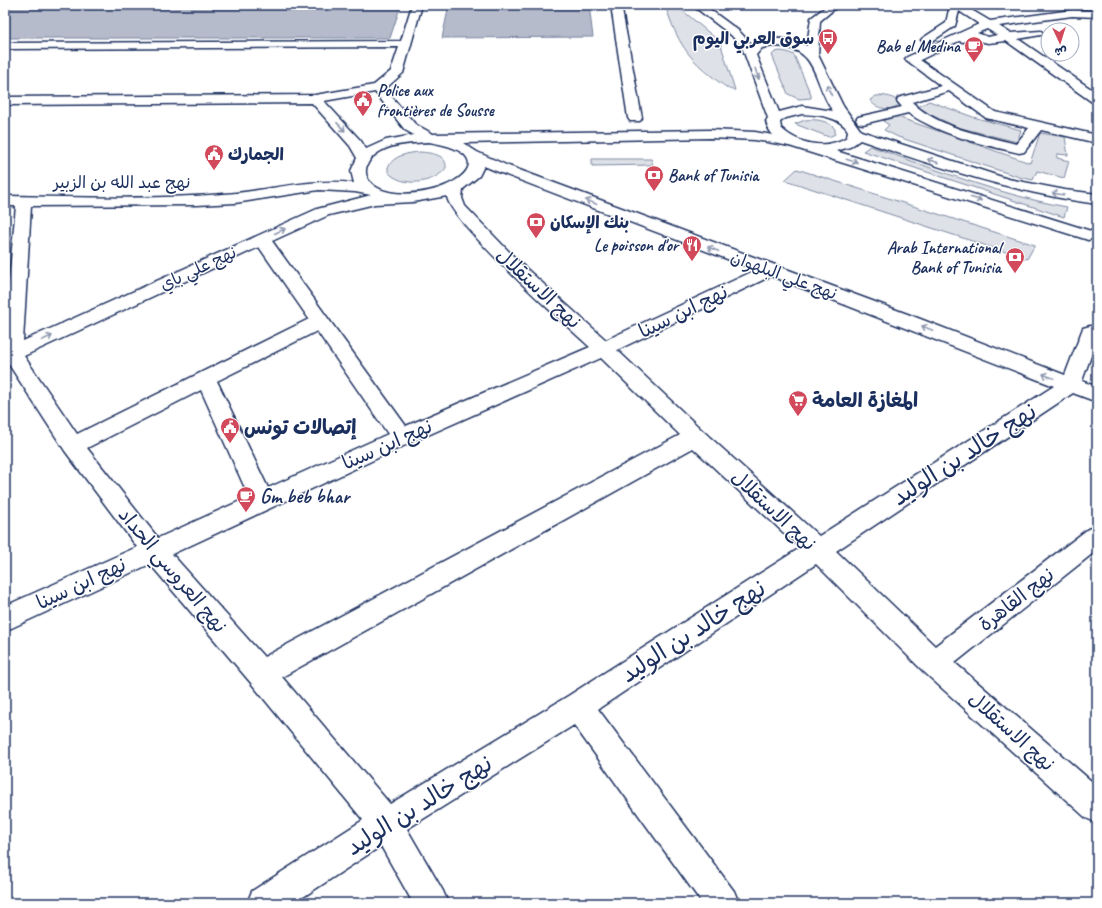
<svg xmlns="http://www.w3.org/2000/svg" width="1102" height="908" font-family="Caveat,'Playpen Sans Arabic',sans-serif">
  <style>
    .green { fill: #dee1e7; stroke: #7c88a2 }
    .water { fill: #b5bbca; stroke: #77839f }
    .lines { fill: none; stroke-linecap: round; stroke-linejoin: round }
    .minor-casing { stroke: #1b2f5e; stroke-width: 3 }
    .major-casing { stroke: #1b2f5e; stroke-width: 3 }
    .minor { fill: #fff; fill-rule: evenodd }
    .major { fill: #fff; fill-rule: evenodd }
    .oneway { stroke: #8d97ae }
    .labels { text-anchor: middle; stroke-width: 3; stroke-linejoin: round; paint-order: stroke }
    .far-poi-label { font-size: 17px; font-weight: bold; fill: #1b2f5e; stroke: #fff; text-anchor: end }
    .far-street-label { font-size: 17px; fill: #1b2f5e; stroke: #fff }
    .street-label { font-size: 20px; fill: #1b2f5e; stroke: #fff }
    .poi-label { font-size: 20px; font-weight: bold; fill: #1b2f5e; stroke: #fff; text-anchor: start }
    .near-street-label { font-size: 24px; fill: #1b2f5e; stroke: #fff }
  </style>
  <rect width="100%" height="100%" fill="#fff"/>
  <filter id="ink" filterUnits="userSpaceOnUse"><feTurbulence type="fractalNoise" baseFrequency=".025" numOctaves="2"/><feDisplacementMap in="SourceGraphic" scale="8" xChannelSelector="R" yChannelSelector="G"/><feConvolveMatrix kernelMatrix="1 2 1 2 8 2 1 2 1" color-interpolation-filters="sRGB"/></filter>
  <g filter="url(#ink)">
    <g class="green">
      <path d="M665 5H676L720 42 735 90C729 91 724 85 719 82 686 57 678 43 665 5Z"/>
      <polygon points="780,51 787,52 794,55 811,95 811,98 799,99 788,94 772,55 775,52"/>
      <path d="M876 96C885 95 895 96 899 104 893 112 874 109 870 100Z"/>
      <polygon points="929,101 973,117 1021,130 1017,142 957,127 916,108"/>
      <polygon points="892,115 1030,163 1040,133 1065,137 1068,155 1057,154 1057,158 1069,161 1064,178 1037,171 1033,180 1019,177 898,137 884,130 889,125 883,121"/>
      <path d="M805 120C816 119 828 120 835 129V134L829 137 795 124Z"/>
      <path d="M870 146C935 169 1000 195 1067 207L1064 217 863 151Z"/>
      <path d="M420 152C431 153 447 154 446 168 434 184 402 188 388 172V167C394 155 408 153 420 152Z"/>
      <polygon points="592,159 651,159 653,165 592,166"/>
      <polygon points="797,169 1035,245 1027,259 785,180"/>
    </g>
    <g class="water">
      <polygon points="5,5 401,5 390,38 5,38"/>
      <polygon points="449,5 589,5 593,37 442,38"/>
    </g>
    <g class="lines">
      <g class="minor-casing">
        <g id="minor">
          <path d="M412 5H422L403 73 385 89 415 124 433 134 710 130 755 132 795 139 797 142 795 145 790 146 755 140 710 138 463 143 477 152 506 165 910 315 1065 375 1083 328 1090 326 1097 328V339L1082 381 1097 387V402L1073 393 836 551 935 646 1088 529 1097 526V550L955 663 1097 786V823L1086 818 924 672 816 564 598 709 734 891 739 903H702L574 725 407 829 443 891 448 903H413L381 846 294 903H247L252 891 363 820 251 683 150 564 5 631V606L137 547 65 451 8 363 5 364V324L16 206H5V196C78 197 151 200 224 194 269 191 309 178 354 183L351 171 357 158 350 146 312 103 5 105V97L315 95 374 85 391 71 399 47 5 49V43L401 41ZM375 92 405 130 414 135 386 140 366 149 361 141 324 101ZM429 142C516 156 441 203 389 192 358 185 359 159 387 148 400 143 415 143 429 142ZM484 166 496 171 756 270 606 340 519 262 465 206 462 198 463 189 479 176ZM319 190 355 192 371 195 317 209 23 341 31 206 197 205 235 203ZM447 196C447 219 567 326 590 347L406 426 272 241 329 215 375 204 413 202ZM259 247 309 319 77 434 24 356ZM771 276 1054 386 819 536 703 431 617 350ZM317 331 388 434 268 488 217 381ZM601 358 680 435 264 657 172 554 410 443ZM201 390 249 497 158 538 87 448ZM693 448 800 548 568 696 390 804 282 677Z"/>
          <polygon points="611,5 621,5 642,118 640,121 630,121 628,118"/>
          <path d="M950 5H963L990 21 1072 10 1097 11V17L1072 16 999 26 1010 33 1041 31 1043 33 1041 35 1018 39 1097 93V103L1092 102 1006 41 988 43 971 39 963 42 959 41 920 60 995 112 1097 135V143L1041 130 1024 152 1019 153C981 144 941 135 908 113L863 124 858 123 856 120 858 117 902 107 897 101 898 98 941 86 905 59 907 57 979 24 959 11 955 26 931 42H923L921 40 923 38 946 23ZM987 29 997 35 988 37 977 33ZM949 91 986 118 1029 128 1016 144C982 135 938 128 912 102Z"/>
        </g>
      </g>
      <g class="major-casing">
        <path id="major" d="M692 5H704L739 31 752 45C768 35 791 38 807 46L811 18 828 5H839L820 21 818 55 843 106 861 131 1008 179 1065 190 1097 194V204C1015 193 938 167 860 140L850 147 836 151 1094 232 1096 235 1094 238 1088 240 1082 238 786 145C776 138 768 133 766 121L768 118 742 47 731 35ZM774 46C820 47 812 82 833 111L802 106 779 112 756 55 762 48ZM802 114C817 115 840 116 848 131L847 137C826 150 799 145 781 128L780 122 786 118Z"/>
      </g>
      <use href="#minor" class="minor"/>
      <use href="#major" class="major"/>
    </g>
    <defs><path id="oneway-shaft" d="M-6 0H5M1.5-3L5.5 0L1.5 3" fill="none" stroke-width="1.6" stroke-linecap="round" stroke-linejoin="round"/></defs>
    <g class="oneway">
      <use href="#oneway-shaft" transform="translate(757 74) rotate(71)"/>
      <use href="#oneway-shaft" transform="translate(829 90) rotate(-115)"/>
      <use href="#oneway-shaft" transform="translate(341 127) rotate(47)"/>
      <use href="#oneway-shaft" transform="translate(852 161) rotate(17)"/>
      <use href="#oneway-shaft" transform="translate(933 161) rotate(-162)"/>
      <use href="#oneway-shaft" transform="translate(1058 194) rotate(-171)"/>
      <use href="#oneway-shaft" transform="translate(976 199) rotate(17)"/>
      <use href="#oneway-shaft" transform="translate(591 202) rotate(-159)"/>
      <use href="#oneway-shaft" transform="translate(280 231) rotate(-24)"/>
      <use href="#oneway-shaft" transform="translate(713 249) rotate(-159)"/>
      <use href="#oneway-shaft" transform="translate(927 328) rotate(-158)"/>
      <use href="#oneway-shaft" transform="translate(47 338) rotate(-25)"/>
      <use href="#oneway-shaft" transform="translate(1048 376) rotate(-158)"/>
    </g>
  </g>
  <defs>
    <g id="bus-pin" transform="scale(1)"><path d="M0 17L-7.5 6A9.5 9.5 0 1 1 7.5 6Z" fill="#d1495b" stroke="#fff"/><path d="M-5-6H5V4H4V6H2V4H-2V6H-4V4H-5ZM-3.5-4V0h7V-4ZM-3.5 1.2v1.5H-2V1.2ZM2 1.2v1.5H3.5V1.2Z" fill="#fff"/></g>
    <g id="cafe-pin" transform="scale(1)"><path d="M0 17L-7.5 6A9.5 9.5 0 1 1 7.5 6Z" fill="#d1495b" stroke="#fff"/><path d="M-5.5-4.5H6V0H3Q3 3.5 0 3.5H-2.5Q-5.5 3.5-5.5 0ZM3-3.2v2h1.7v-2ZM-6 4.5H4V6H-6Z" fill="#fff"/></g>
    <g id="civic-pin" transform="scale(1)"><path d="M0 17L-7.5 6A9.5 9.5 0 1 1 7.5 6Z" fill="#d1495b" stroke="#fff"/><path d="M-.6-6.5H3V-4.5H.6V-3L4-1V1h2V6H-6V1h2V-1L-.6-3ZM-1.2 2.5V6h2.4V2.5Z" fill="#fff"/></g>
    <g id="bank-pin" transform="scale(1)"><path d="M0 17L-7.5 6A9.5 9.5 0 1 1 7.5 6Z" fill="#d1495b" stroke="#fff"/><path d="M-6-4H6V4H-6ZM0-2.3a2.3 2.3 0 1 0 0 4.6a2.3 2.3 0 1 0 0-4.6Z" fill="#fff"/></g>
    <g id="restaurant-pin" transform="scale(1)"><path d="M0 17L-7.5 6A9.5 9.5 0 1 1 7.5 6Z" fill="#d1495b" stroke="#fff"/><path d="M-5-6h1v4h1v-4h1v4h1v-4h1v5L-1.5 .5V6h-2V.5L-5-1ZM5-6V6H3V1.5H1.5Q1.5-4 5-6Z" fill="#fff"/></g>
    <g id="supermarket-pin" transform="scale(1)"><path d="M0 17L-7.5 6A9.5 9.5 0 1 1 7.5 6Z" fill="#d1495b" stroke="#fff"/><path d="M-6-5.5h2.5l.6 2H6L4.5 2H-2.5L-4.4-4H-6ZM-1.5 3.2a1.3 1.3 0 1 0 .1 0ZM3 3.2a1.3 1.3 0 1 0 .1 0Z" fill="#fff"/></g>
  </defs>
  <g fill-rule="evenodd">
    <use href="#bus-pin" x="828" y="38"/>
    <use href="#cafe-pin" x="974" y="46"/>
    <use href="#civic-pin" x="363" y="100"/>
    <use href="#civic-pin" x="214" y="154"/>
    <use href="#bank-pin" x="654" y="175"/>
    <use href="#bank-pin" x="536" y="222"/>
    <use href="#restaurant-pin" x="692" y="245"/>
    <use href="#bank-pin" x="1015" y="257"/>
    <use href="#supermarket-pin" x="798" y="400"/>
    <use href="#civic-pin" x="230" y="427"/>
    <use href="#cafe-pin" x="246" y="496"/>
  </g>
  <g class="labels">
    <g class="far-poi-label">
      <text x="814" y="44">سوق العربي اليوم</text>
      <text x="960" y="52">Bab el Medina</text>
      <text x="377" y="96" text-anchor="start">Police aux<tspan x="377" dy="20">frontières de Sousse</tspan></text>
      <text x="228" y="160" text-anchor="start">الجمارك</text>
      <text x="668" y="181" text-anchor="start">Bank of Tunisia</text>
      <text x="550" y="228" text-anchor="start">بنك الإسكان</text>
      <text x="678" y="251">Le poisson d'or</text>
      <text x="1001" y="253">Arab International<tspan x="1001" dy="20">Bank of Tunisia</tspan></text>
    </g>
    <g class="far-street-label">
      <text x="122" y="188">نهج عبد الله بن الزبير</text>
      <text transform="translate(198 268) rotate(-25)" y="6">نهج علي باي</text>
      <text transform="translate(784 275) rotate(20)" y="6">نهج علي البلهوان</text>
    </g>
    <g class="street-label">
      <text transform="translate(539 288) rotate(43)" y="7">نهج الاستقلال</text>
      <text transform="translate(683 311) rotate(-26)" y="7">نهج ابن سينا</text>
      <text transform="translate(387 444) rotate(-24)" y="7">نهج ابن سينا</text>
      <text transform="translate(774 510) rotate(43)" y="7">نهج الاستقلال</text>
      <text transform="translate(173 570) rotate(50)" y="7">نهج العروسي الحداد</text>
      <text transform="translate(81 583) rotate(-25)" y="7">نهج ابن سينا</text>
      <text transform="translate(1016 599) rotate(-38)" y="7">نهج القاهرة</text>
      <text transform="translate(1012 731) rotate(42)" y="7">نهج الاستقلال</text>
    </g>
    <g class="poi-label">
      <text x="812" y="407">المغازة العامة</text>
      <text x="244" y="434">إتصالات تونس</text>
      <text x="260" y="503">Gm beb bhar</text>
    </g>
    <g class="near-street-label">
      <text transform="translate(964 454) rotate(-33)" y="8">نهج خالد بن الوليد</text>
      <text transform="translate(693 631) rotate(-33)" y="8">نهج خالد بن الوليد</text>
      <text transform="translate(419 805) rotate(-32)" y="8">نهج خالد بن الوليد</text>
    </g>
  </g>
  <rect width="1102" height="908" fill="none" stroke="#fff" stroke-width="20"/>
  <rect x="10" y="10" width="1082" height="888" fill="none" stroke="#1b2f5e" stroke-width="1.5" filter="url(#ink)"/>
  <g transform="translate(1060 42) rotate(176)"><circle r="19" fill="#ffffff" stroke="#a4acbf"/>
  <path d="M0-3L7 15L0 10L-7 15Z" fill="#d1495b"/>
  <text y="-6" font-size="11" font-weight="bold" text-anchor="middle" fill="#1b2f5e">ش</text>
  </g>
</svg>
